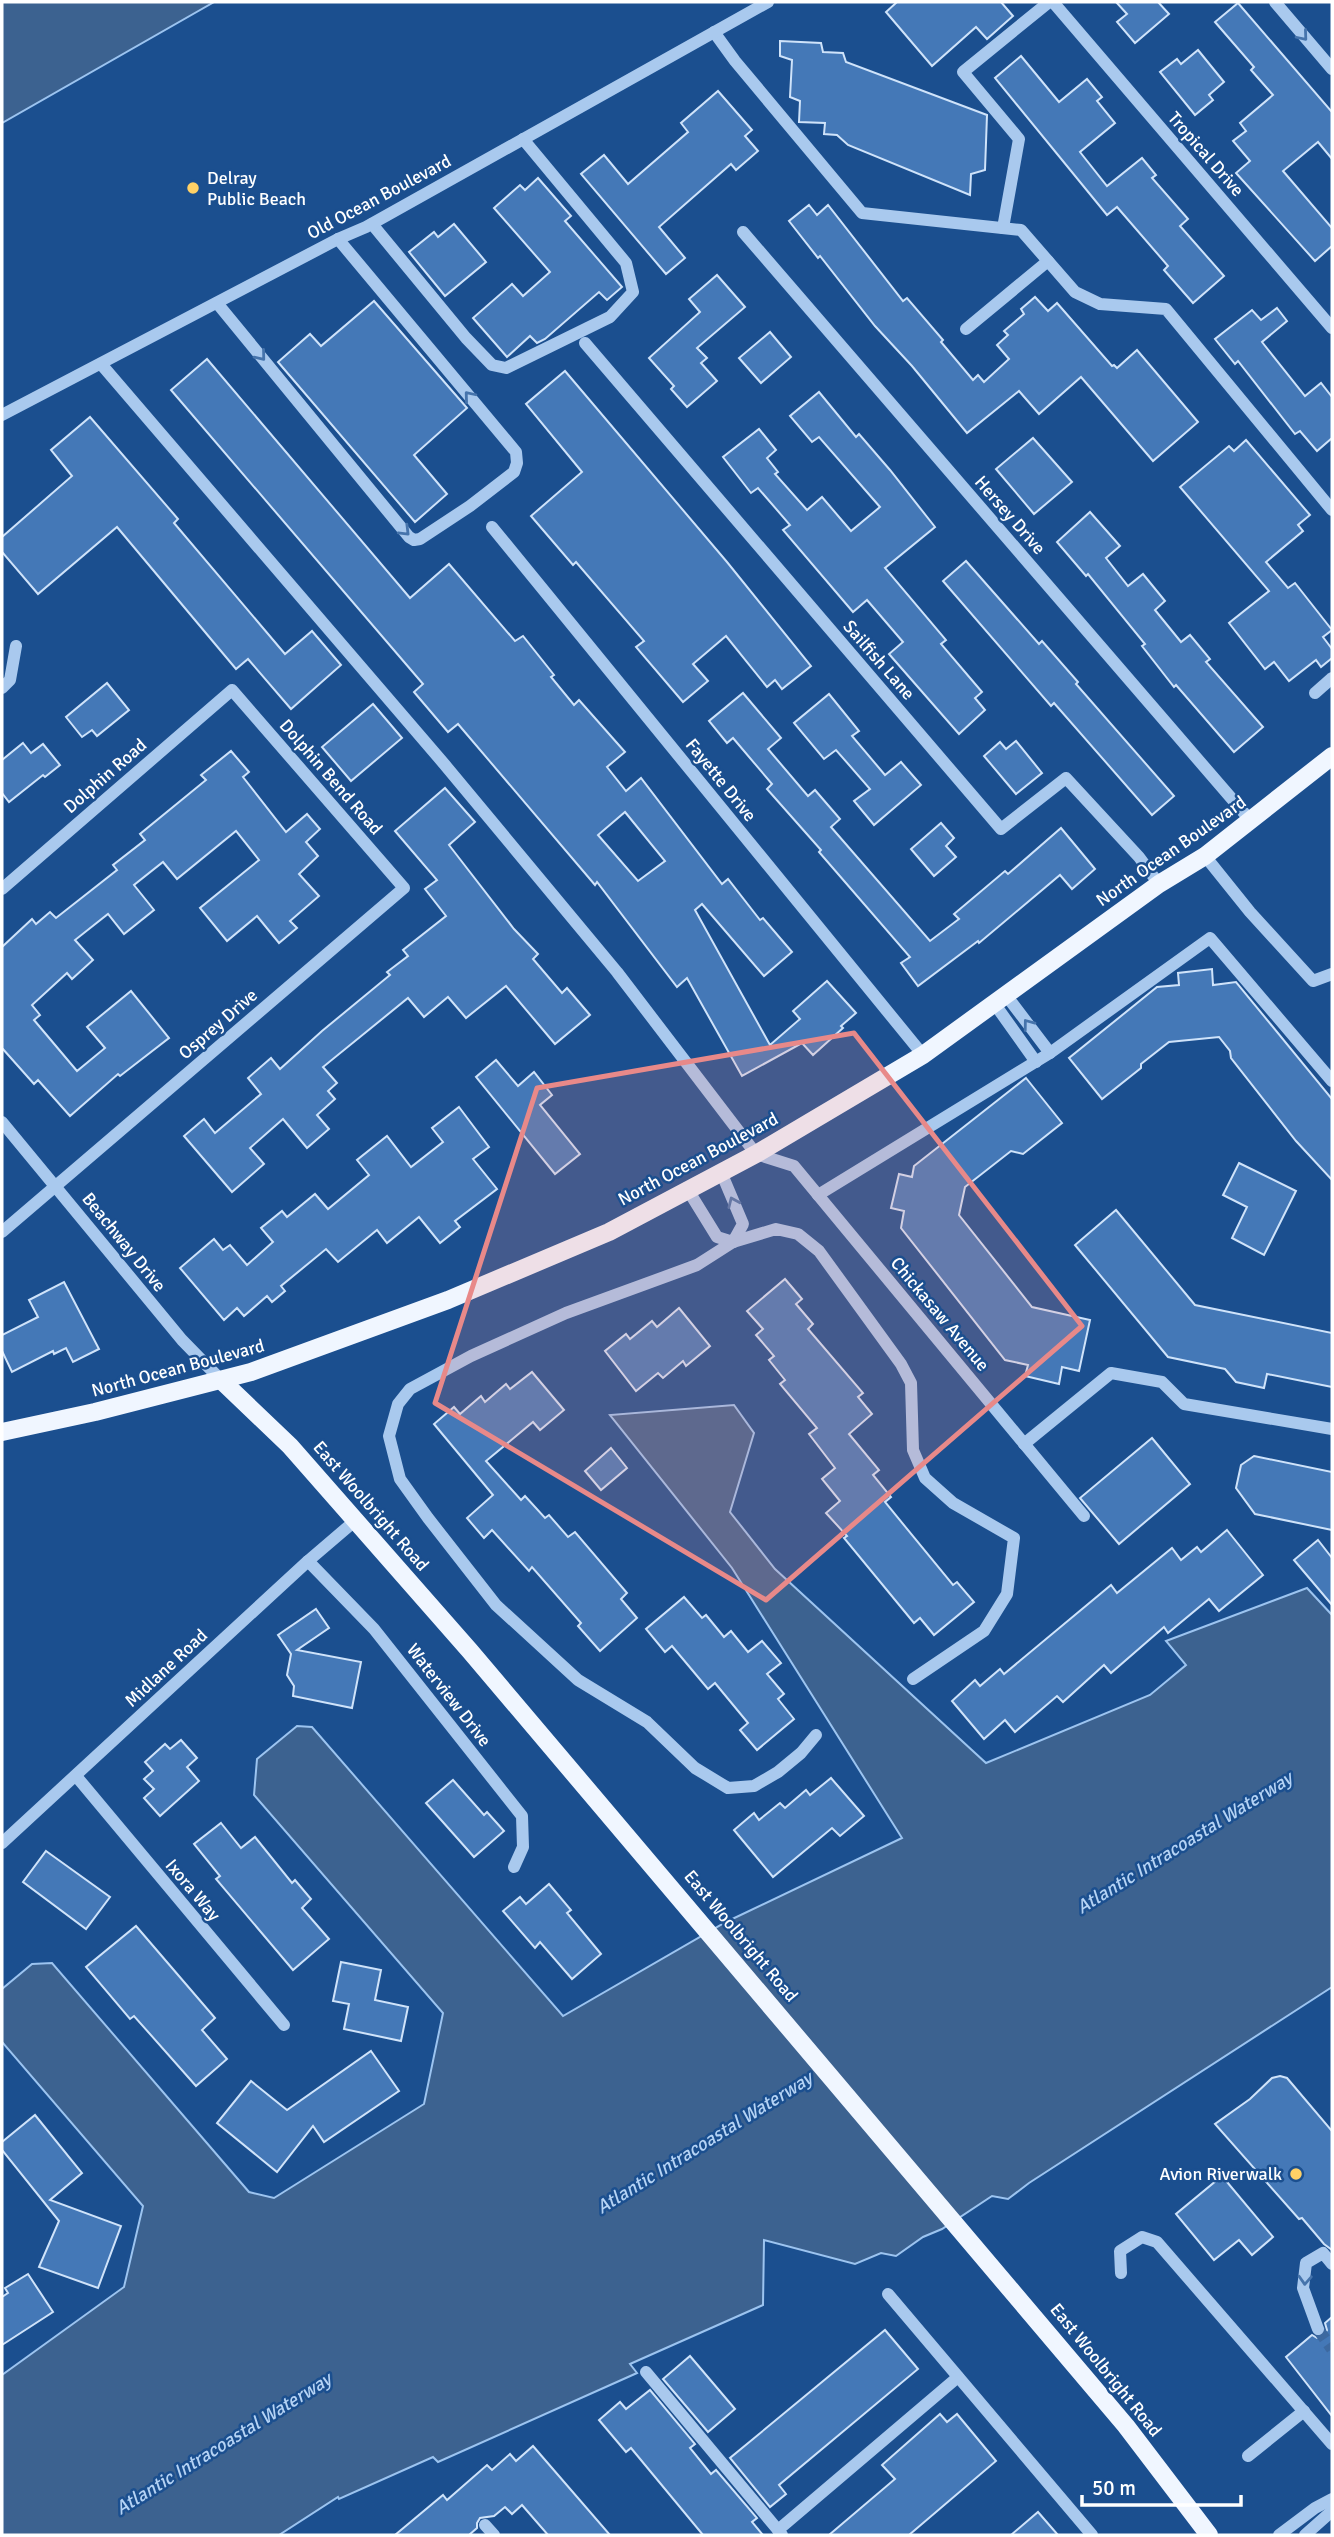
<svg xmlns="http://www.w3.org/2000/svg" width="1334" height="2537" font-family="Signika,sans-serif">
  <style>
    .water { fill: #3c6290; stroke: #9cc4f0; stroke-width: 2 }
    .building { fill: #4478b7; stroke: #cfe3fa; stroke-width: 2; fill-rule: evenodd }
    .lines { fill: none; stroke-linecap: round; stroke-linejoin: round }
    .minor-tunnel { stroke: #3d69a0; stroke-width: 12; stroke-dasharray: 12 6; stroke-linecap: butt }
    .minor { stroke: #a9c9ee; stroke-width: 12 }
    .major { stroke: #f0f6ff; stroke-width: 18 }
    .oneway { stroke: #4674ac }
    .marked { fill: #e88989; fill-opacity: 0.2; stroke: #e88989; stroke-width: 5; stroke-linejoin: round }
    .poi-dot { fill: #ffd166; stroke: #1b4f8f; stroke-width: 2.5 }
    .labels { text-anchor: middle; stroke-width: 5; stroke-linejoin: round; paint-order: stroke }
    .street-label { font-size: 18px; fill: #fff; stroke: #1b4f8f }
    .poi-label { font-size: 18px; fill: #fff; stroke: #1b4f8f; text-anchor: start }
    .water-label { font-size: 19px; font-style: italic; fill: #b5d3f5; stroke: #1b4f8f }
  </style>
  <rect width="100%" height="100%" fill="#1b4f8f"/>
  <g class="water">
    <polygon points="2,2 214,2 2,123"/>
    <polygon points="734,1405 754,1433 730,1512 775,1569 986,1763 1150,1695 1186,1665 1166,1641 1307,1588 1332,1615 1332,1987 1029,2183 1008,2199 992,2196 942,2229 923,2237 896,2256 881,2253 855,2264 764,2240 763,2305 630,2364 637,2373 438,2462 433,2457 339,2499 338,2497 279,2535 2,2535 2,2375 124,2287 143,2206 2,2042 2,1989 32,1964 52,1963 249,2192 274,2198 424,2104 443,2013 254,1795 257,1759 297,1726 312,1727 563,2016 726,1922 902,1838 732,1568 610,1415"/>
  </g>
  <g class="building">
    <polygon points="897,2 1001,2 1013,16 987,39 976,27 932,66 886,12"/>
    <polygon points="1116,2 1158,2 1169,14 1135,43 1117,22 1127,14"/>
    <polygon points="1238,3 1332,112 1332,159 1318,142 1283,171 1332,228 1332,246 1315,261 1236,173 1250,161 1233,141 1246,131 1240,123 1273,95 1251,70 1254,67 1215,22"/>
    <polygon points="780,41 821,43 823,52 843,53 846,62 987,115 985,170 971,174 970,195 848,145 837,135 824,134 825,123 799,122 800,101 790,97 792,60 780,56"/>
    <polygon points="1198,50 1224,82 1209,95 1213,100 1195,115 1160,72 1177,59 1181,64"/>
    <polygon points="1021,56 1059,102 1087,79 1102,97 1097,101 1115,123 1080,152 1107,186 1142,158 1156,175 1152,178 1188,219 1180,226 1224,276 1193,303 1164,270 1168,266 1117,207 1107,215 995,78"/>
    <polygon points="718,91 752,130 745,136 758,151 736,170 731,164 659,227 685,258 666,274 581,174 604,155 628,184 688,132 681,123"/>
    <polygon points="538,178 571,216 565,221 622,287 607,300 599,292 545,339 537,343 530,336 507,357 473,318 512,284 523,296 550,272 494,208 520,185 525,190"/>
    <polygon points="809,205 817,215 828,205 903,301 907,298 943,340 941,342 973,380 978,375 984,382 1009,359 997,345 1008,335 1004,331 1024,314 1021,309 1035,297 1048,311 1057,303 1112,366 1114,365 1117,368 1137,350 1198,422 1153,461 1081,377 1039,414 1019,391 967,433 912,366 875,326 820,256 818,258 789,221"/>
    <polygon points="454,224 486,262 445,296 409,252 434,232 438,237"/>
    <polygon points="717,275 745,307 697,348 707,358 701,363 717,381 687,407 671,389 674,386 649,358 700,312 689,299"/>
    <polygon points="374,301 467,408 414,455 447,494 415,522 278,362 310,334 321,346"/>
    <polygon points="1277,308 1287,321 1262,342 1305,396 1321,383 1332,397 1332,438 1317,451 1300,431 1295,434 1238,361 1235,364 1215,339 1252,310 1261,320"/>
    <polygon points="770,332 791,357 761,383 739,358"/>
    <path d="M207 359 410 598 449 564 515 641 523 636 554 675 551 677 574 705 579 700 625 752 607 767 626 791 641 778 722 884 728 879 760 920 763 918 792 952 764 976 702 904 695 910 770 1045 800 1019 793 1011 827 981 856 1013 841 1026 843 1028 813 1055 802 1043 742 1076 687 978 677 987 597 882 595 885 458 724 448 732 414 692 423 684 171 390ZM625 812 665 861 638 881 598 835Z"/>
    <polygon points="565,371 727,562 811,666 782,689 775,680 767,687 726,636 693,664 708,681 683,702 636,647 644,641 576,562 573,565 531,516 582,472 526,404"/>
    <polygon points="819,392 856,437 859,434 890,470 935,527 885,568 946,640 941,644 982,692 975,698 985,710 959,734 889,654 903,642 867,600 853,612 783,530 790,525 758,488 751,493 723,457 759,429 776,450 767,458 778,472 775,474 807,510 822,497 851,531 880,507 819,437 812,442 790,416"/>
    <polygon points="90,417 178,519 174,523 285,654 312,631 341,665 291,709 248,659 236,669 117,527 38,594 2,552 2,537 72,476 51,450"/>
    <polygon points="1033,438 1072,482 1034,514 996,469"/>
    <polygon points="1246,440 1310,515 1298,525 1303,531 1266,562 1288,588 1295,583 1332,630 1323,637 1332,649 1332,658 1321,667 1316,660 1289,681 1274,662 1265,669 1229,623 1269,591 1180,487 1229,446 1234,451"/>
    <polygon points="1090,512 1120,546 1106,558 1128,586 1143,574 1165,601 1155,610 1181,642 1190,635 1210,659 1206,662 1263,727 1234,752 1176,685 1174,687 1142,646 1145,644 1088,574 1086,576 1057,542"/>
    <polygon points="966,561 1039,644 1042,641 1078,682 1076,684 1174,796 1152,815 1054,703 1051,706 943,581"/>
    <polygon points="107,683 129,710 97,736 92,730 82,737 66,717"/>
    <polygon points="743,693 781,738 768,749 808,796 815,790 840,819 831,827 930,941 959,919 954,914 1005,871 1008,874 1061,828 1095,869 1072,889 1060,875 979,943 978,941 918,986 901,963 910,957 819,852 821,850 767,789 772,784 733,738 727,743 709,721"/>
    <polygon points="829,694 859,731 852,736 885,775 901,762 921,785 874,825 854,801 870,789 836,750 824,759 794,723"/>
    <polygon points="373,704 402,738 351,781 322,747"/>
    <polygon points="1016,741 1042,773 1016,794 984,756 1000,742 1006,749"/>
    <polygon points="23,743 31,753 43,744 60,765 45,777 43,775 9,802 2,793 2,760"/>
    <polygon points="231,751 249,772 243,777 286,832 307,814 320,829 306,842 318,856 299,874 319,896 290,921 297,928 279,943 257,916 227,941 200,908 259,860 236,831 177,879 163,862 134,885 154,910 124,934 108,914 75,940 93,960 72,979 67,973 32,1005 40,1015 34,1020 77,1071 105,1048 87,1027 131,991 169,1038 120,1076 118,1074 70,1116 38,1080 34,1084 2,1048 2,947 32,919 36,924 50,912 56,918 117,870 113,865 145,840 140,834 206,780 201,775"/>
    <polygon points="445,788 475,822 449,845 514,929 538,954 533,959 562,993 567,988 590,1015 555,1044 506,986 466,1018 448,997 424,1017 408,998 323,1067 337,1083 328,1091 335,1099 317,1115 329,1129 307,1148 283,1119 250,1148 264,1164 232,1192 184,1136 204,1119 215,1133 261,1094 248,1078 271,1058 280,1069 322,1031 390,975 387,972 408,956 403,950 446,916 425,889 437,880 395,831"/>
    <polygon points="941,823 954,838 946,846 956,857 934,876 911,849"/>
    <polygon points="1212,969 1213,985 1236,982 1332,1099 1332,1180 1296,1141 1231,1058 1230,1051 1219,1037 1169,1042 1141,1064 1141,1068 1102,1099 1069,1058 1157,987 1179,985 1178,973"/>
    <polygon points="496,1060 518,1086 534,1072 552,1095 540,1105 580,1154 555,1174 476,1077"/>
    <polygon points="1026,1078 1062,1123 1023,1154 1011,1151 965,1187 959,1215 1032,1307 1090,1320 1079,1371 1062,1367 1059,1384 1025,1376 1028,1365 1005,1360 901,1228 904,1211 891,1208 899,1174 912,1177 914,1166"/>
    <polygon points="459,1107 489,1147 473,1159 497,1189 455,1221 460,1227 440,1243 419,1217 387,1243 377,1230 338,1262 326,1249 281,1286 285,1291 272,1302 267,1296 244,1316 237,1308 224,1320 180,1268 214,1239 223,1250 230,1245 247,1265 273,1242 261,1228 282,1211 287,1217 315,1194 328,1209 369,1175 357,1160 387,1136 411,1167 443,1142 432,1128"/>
    <polygon points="1239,1163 1296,1191 1264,1255 1232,1238 1247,1207 1223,1195"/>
    <polygon points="1116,1210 1195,1305 1332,1333 1332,1387 1267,1374 1264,1388 1236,1382 1225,1369 1168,1357 1075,1245"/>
    <polygon points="785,1279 802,1299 796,1304 813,1324 808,1329 863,1393 858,1397 872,1414 849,1434 879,1470 873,1475 891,1497 885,1502 953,1585 957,1582 974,1602 934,1635 920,1618 914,1623 844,1538 847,1536 826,1513 840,1501 822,1479 835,1468 809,1434 817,1428 780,1384 785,1380 769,1360 774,1356 756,1335 763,1329 747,1311"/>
    <polygon points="64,1282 99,1349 73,1362 66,1348 54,1354 53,1351 12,1372 2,1351 2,1335 38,1317 29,1300"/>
    <polygon points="679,1308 710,1346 686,1366 683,1361 663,1378 658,1373 636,1391 605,1351 626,1334 630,1339 652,1321 657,1327"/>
    <polygon points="532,1372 564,1410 540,1430 533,1422 486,1461 521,1500 525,1496 545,1518 549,1515 568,1537 575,1532 627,1593 621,1599 637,1618 600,1651 578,1626 581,1623 532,1567 529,1571 492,1530 484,1538 467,1518 493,1495 434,1424 454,1407 460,1414 481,1396 485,1402 506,1384 510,1389"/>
    <polygon points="1152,1438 1190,1484 1119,1544 1080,1498"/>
    <polygon points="611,1448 627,1468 601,1490 585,1471"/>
    <polygon points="1254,1456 1332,1472 1332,1530 1255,1514 1236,1488 1241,1465"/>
    <polygon points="1227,1530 1263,1575 1219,1611 1209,1599 1168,1633 1164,1627 1111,1673 1104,1665 1063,1702 1057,1696 1015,1732 1005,1720 984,1739 952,1701 975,1680 980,1686 1000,1669 1004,1674 1111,1585 1117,1593 1172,1548 1181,1560 1197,1547 1201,1552"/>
    <polygon points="1318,1540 1332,1558 1332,1605 1294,1560"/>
    <polygon points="684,1597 702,1618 706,1615 724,1637 731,1631 748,1652 762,1641 781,1663 767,1674 784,1694 778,1699 794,1719 757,1750 740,1730 748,1723 715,1683 708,1689 672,1646 665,1652 646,1629"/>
    <polygon points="316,1609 329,1628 297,1650 361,1662 352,1708 293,1696 294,1686 287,1675 291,1654 278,1635"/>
    <polygon points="181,1740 197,1758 187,1767 199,1781 160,1816 144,1798 154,1789 144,1779 153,1771 145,1762 165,1744 170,1749"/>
    <polygon points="831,1778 864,1816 840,1836 832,1828 773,1877 734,1830 754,1813 759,1820 780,1803 785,1808 806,1790 810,1795"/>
    <polygon points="453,1780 484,1815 487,1812 504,1831 474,1857 426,1803"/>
    <polygon points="221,1823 241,1848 255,1837 292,1883 295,1880 311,1899 302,1908 329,1939 293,1970 216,1879 220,1876 194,1844"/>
    <polygon points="46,1851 110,1897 86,1929 23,1882"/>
    <polygon points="549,1884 571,1910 567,1913 601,1954 572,1979 540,1942 535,1948 503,1911 520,1897 526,1904"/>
    <polygon points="136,1926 215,2018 202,2030 227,2059 196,2086 134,2016 130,2019 86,1967"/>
    <polygon points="341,1962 381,1970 375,2000 408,2007 401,2041 344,2029 349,2004 333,2001"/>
    <polygon points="371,2051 399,2091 324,2142 313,2126 277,2172 217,2123 251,2081 287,2110"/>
    <polygon points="1280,2076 1287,2078 1332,2131 1332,2250 1324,2244 1302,2218 1299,2219 1215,2124 1250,2099 1272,2078"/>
    <polygon points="35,2115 82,2173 50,2200 121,2226 98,2288 39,2267 59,2221 2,2150 2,2142"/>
    <polygon points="1222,2176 1273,2237 1252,2255 1239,2240 1214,2260 1176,2214"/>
    <polygon points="28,2274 53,2312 2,2345 2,2297 8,2293 5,2288"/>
    <polygon points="1332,2317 1332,2416 1286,2357 1312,2335 1317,2338 1324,2335 1327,2330 1325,2323"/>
    <polygon points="885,2330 918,2369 779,2485 786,2494 770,2507 730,2458"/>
    <polygon points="690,2356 735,2409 708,2432 663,2379"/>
    <polygon points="650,2390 695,2444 690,2448 711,2474 716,2470 757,2518 752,2522 763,2535 703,2535 631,2448 626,2452 599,2420 620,2402 626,2409"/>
    <polygon points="940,2414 947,2422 957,2414 996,2461 909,2535 829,2535 895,2479 882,2465"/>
    <polygon points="533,2446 610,2535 548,2535 522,2505 512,2514 505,2507 494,2516 480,2518 477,2523 477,2528 469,2535 395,2535 443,2495 447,2500 487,2465 492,2470 510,2454 516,2461"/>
    <polygon points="1038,2512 1058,2535 1011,2535"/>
  </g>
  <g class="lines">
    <polyline class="minor-tunnel" points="1318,2329 1332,2349"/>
    <g class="minor">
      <polyline points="1053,2 1332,328"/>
      <polyline points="1275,2 1332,69"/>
      <polyline points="714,32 735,61 862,213 1021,230 1075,292 1100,304 1166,309 1332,510"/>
      <polyline points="372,224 466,338 492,365 506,368 610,317 633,292 626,263 523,139"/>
      <polyline points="1003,228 1019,139 963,72 1049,2"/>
      <polyline points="743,232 1251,821"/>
      <polyline points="217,303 409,537 414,540 420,539 470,506 514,472 517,463 516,452 338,239"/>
      <polyline points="966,329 1048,261"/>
      <polyline points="585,343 1001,829 1066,778 1139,857 1159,884"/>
      <polyline points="101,364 445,765 617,972 756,1154 794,1166 1084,1516"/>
      <polyline points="2,415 338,239 366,227 768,2"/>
      <polyline points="492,527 923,1055"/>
      <polyline points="2,688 10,680 16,646"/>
      <polyline points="1315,693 1332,678"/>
      <polyline points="1205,856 1250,912 1313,981 1332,974"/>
      <polyline points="2,889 232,690 404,888 2,1232"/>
      <polyline points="1006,995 1050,1053"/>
      <polyline points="994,1003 1036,1062"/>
      <polyline points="2,1122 182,1340 222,1381"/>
      <polyline points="688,1190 717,1237 733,1242 743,1224 721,1172"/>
      <polyline points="818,1195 1050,1053 1210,938 1332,1081"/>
      <polyline points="1024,1444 1111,1373 1162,1382 1184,1404 1332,1429"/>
      <polyline points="308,1561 374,1629 522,1816 523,1847 514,1867"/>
      <polyline points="816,1735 801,1753 778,1772 754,1786 728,1788 695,1768 647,1722 578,1680 496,1605 428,1518 400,1479 389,1436 398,1404 410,1389 471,1356 566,1313 697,1265 733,1242 776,1229 798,1234 819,1251 901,1364 911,1383 913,1450 925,1478 953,1503 1014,1538 1007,1594 984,1631 913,1679"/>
      <polyline points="76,1776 284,2025"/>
      <polyline points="2,1843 308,1561 356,1520"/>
      <polyline points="1121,2273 1120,2251 1142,2237 1157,2242 1332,2444"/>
      <polyline points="888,2294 1092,2535"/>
      <polyline points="1318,2329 1303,2288 1306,2263 1323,2253 1332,2264"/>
      <polyline points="646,2372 778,2530"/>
      <polyline points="1248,2456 1304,2411"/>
      <polyline points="485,2525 494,2535"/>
      <polyline points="782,2535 778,2530 958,2377"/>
      <polyline points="1279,2535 1315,2508 1332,2499"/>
      <polyline points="1305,2535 1332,2511"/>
    </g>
    <g class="major">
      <polyline points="222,1381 290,1446 470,1651 1126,2426 1209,2535"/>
      <polyline points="2,1432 95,1412 251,1372 448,1300 609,1232 756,1154 923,1055 1159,884 1205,856 1332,756"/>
    </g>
  </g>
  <defs><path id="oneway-chevron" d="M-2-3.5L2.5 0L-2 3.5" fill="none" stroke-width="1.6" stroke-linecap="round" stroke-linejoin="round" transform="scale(1.75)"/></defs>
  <g class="oneway">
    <use href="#oneway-chevron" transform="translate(1303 36) rotate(50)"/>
    <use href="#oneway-chevron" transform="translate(261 356) rotate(51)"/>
    <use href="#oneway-chevron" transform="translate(469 396) rotate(-130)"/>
    <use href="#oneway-chevron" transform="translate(405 531) rotate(45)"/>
    <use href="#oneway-chevron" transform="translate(1028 1024) rotate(-127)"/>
    <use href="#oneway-chevron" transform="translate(733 1202) rotate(-114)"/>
    <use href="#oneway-chevron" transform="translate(1305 2280) rotate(93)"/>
  </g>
  <path class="marked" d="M854 1033 1082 1326 766 1600 435 1403 537 1088Z"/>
  <g class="poi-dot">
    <circle cx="193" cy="188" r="7"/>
    <circle cx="1296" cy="2174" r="7"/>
  </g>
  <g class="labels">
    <g class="street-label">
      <text transform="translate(1206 154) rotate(49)" y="6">Tropical Drive</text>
      <text transform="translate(379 197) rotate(-28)" y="6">Old Ocean Boulevard</text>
      <text transform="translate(1010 515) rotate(49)" y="6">Hersey Drive</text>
      <text transform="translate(879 660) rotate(49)" y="6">Sailfish Lane</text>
      <text transform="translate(105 776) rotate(-41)" y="6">Dolphin Road</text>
      <text transform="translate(331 777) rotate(49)" y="6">Dolphin Bend Road</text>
      <text transform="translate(721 780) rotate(51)" y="6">Fayette Drive</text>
      <text transform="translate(1171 851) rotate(-35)" y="6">North Ocean Boulevard</text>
      <text transform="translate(218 1024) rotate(-41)" y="6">Osprey Drive</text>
      <text transform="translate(698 1159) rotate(-28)" y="6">North Ocean Boulevard</text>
      <text transform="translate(124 1242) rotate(51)" y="6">Beachway Drive</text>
      <text transform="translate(940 1314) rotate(50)" y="6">Chickasaw Avenue</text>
      <text transform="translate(178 1368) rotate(-15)" y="6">North Ocean Boulevard</text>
      <text transform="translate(371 1506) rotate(49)" y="6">East Woolbright Road</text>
      <text transform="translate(166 1668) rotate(-43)" y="6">Midlane Road</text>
      <text transform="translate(449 1695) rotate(52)" y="6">Waterview Drive</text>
      <text transform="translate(193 1890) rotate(50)" y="6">Ixora Way</text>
      <text transform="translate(741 1936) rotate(50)" y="6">East Woolbright Road</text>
      <text transform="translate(1106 2370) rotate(51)" y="6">East Woolbright Road</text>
    </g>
    <g class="poi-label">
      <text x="207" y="184">Delray<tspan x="207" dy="21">Public Beach</tspan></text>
      <text x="1282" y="2180" text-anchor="end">Avion Riverwalk</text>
    </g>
    <g class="water-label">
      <text transform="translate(1184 1842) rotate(-32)" y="7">Atlantic Intracoastal Waterway</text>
      <text transform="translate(704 2142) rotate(-32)" y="7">Atlantic Intracoastal Waterway</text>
      <text transform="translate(223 2443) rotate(-32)" y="7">Atlantic Intracoastal Waterway</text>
    </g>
  </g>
  <rect width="1334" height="2537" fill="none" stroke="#ffffff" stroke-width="7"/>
  <path d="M1082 2495v10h159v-10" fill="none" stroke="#ffffff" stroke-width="3.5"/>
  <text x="1092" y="2495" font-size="21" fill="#ffffff" stroke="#1b4f8f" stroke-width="5" paint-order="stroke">50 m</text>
</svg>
